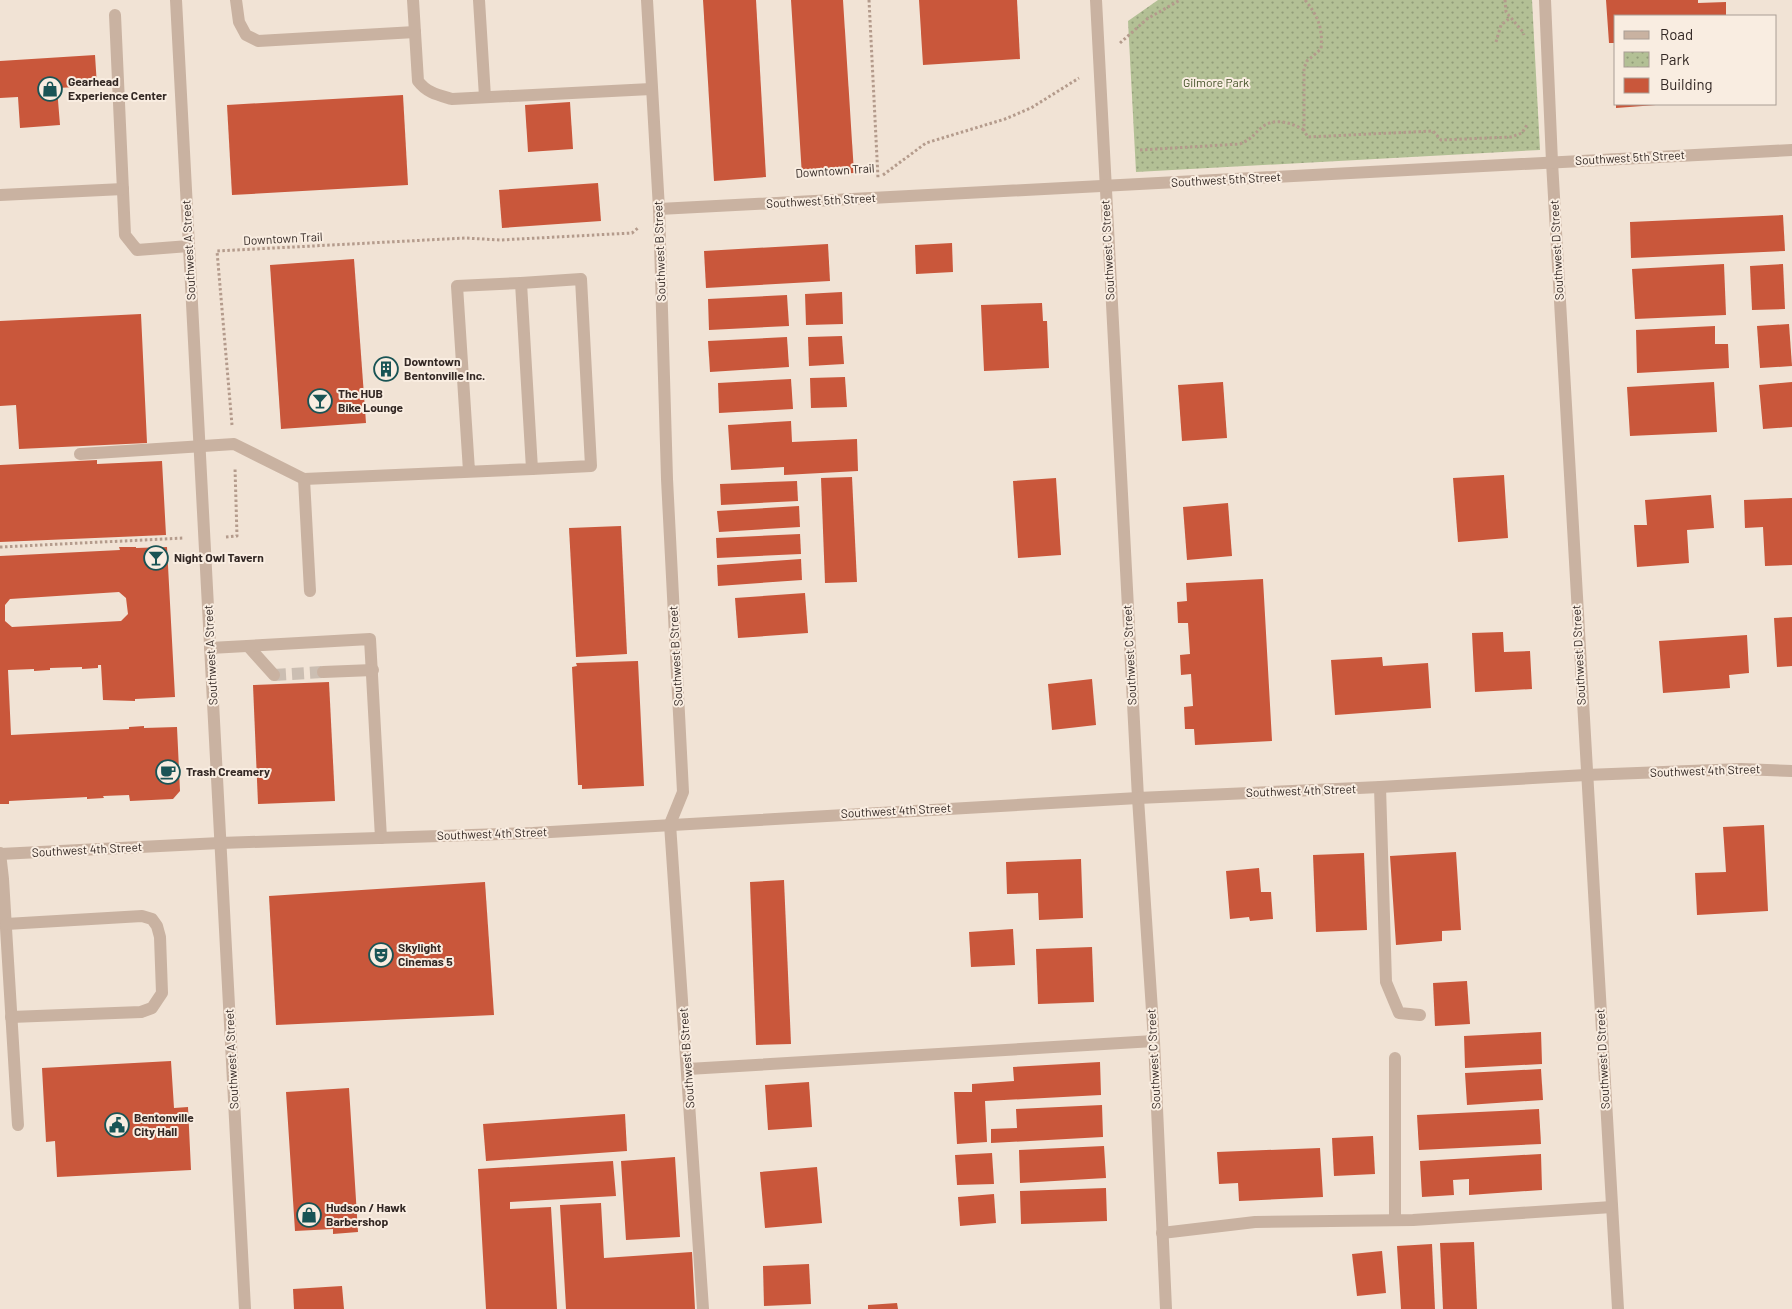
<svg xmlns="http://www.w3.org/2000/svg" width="1792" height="1309" font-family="Barlow,sans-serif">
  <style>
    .park { fill: url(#park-dots) }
    .building { fill: #c9573b; fill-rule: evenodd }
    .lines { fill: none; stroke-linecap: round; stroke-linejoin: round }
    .minor-tunnel { stroke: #cbbeb2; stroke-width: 12; stroke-dasharray: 12 6; stroke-linecap: butt }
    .path { stroke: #b49b8c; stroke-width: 3; stroke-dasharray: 2.5 2.5; stroke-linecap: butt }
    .minor { stroke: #c9b2a1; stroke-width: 12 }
    .labels { text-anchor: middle; stroke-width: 4; stroke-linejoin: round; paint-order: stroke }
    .poi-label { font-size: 12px; font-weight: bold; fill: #332824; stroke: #f9ede1; text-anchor: start }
    .park-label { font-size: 12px; fill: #445228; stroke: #f9ede1 }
    .street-label { font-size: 12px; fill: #332824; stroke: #f9ede1 }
  </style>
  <defs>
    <pattern id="park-dots" width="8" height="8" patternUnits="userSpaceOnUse" patternTransform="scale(1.25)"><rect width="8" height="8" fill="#b3c095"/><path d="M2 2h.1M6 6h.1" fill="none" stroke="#929c79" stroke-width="1.8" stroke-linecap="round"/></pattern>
  </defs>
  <rect width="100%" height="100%" fill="#f1e3d5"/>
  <polygon class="park" points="1158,0 1532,0 1540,150 1136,172 1128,21"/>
  <g class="building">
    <polygon points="703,0 756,0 766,177 714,181"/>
    <polygon points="791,0 843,0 854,173 802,176"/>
    <polygon points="919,0 1017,0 1020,59 923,65"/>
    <polygon points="1606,0 1698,0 1698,3 1726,2 1726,16 1616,16 1616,43 1609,43"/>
    <polygon points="95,55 97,86 57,88 60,125 20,128 18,97 0,98 0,61"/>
    <polygon points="403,95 408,185 232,195 227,105"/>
    <polygon points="570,102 573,149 528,152 525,105"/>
    <polygon points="1616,104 1656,104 1656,105 1616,108"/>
    <polygon points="598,183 601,221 502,228 499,190"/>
    <polygon points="1783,215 1785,251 1631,258 1630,222"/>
    <polygon points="952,243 953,272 916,274 915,245"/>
    <polygon points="828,244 830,281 706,288 704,251"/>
    <polygon points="354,259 366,423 281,429 270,265"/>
    <polygon points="1724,264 1726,315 1635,319 1632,269"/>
    <polygon points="1783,264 1785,309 1752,310 1750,266"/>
    <polygon points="842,292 843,324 806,325 805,294"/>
    <polygon points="787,295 789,326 709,330 708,299"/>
    <polygon points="1042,303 1043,321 1047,321 1049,368 984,371 981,305"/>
    <polygon points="141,314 147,443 19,449 16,405 0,406 0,321"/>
    <polygon points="1789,324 1792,366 1760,368 1757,326"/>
    <polygon points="1715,326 1715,344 1728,344 1729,368 1637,373 1636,330"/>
    <polygon points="842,336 844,364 809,366 808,337"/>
    <polygon points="787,337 789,367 710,372 708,341"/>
    <polygon points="391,362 392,375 381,376 380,363"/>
    <polygon points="845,377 847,407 811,408 810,378"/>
    <polygon points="791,379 793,409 719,413 718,383"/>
    <polygon points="1223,382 1227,438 1182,441 1178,385"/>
    <polygon points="1714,382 1717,432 1630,436 1627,387"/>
    <polygon points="1792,382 1792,427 1763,429 1759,385"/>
    <polygon points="791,421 792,442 857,439 858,471 784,475 784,467 731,470 728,425"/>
    <polygon points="97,460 97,464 162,461 166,535 0,542 0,465"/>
    <polygon points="1504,475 1508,538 1458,542 1453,478"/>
    <polygon points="852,477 857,582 825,583 821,478"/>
    <polygon points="1056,478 1061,555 1018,558 1013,481"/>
    <polygon points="797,481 798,501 721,505 720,484"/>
    <polygon points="1711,495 1714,528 1687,530 1689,563 1637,567 1634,525 1647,525 1645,500"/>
    <polygon points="1792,498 1792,565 1765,566 1763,527 1745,528 1744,500"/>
    <polygon points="1228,503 1232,556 1187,560 1183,507"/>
    <polygon points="799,506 800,527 719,532 717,511"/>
    <polygon points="621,526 627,654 576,657 569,528"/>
    <polygon points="800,534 801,554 717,558 716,538"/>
    <path d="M119 547H136V548L167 547 175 697 135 699V701L103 700 101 665H98V668L82 669V667L50 668V670L34 671V669L8 670 11 735 129 729V727L144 726V728L177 727 180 791 173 799 130 801 129 795 103 796 104 798 87 799V797L9 801V804H0V556L120 550ZM119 592 126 598 128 614 121 621 12 627 5 621V605L10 599Z"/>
    <polygon points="801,559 802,580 718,586 717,565"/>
    <polygon points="1263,579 1272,741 1195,745 1194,729 1185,729 1184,707 1193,706 1191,674 1181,675 1180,655 1190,654 1188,623 1178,623 1177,602 1187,601 1186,583"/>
    <polygon points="805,593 808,633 738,638 735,598"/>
    <polygon points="1792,617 1792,666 1777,667 1774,618"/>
    <polygon points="1503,632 1504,652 1530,651 1532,689 1475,692 1472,633"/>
    <polygon points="1747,635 1749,673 1729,675 1730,688 1663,693 1659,641"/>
    <polygon points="1382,657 1383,666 1428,663 1431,708 1335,715 1331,660"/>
    <polygon points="638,661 644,786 582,789 582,785 578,785 572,667 577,666 576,663"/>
    <polygon points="1092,679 1096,725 1052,730 1048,684"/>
    <polygon points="329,682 335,801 258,804 253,685"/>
    <polygon points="1764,825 1768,911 1697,915 1695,873 1726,872 1723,827"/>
    <polygon points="1456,852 1461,930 1442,931 1442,941 1396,945 1390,856"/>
    <polygon points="1364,853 1367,930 1316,932 1313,855"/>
    <polygon points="1081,859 1083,918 1039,920 1038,893 1007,894 1006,862"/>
    <polygon points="1259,868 1261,892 1271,892 1273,919 1250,921 1249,917 1230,919 1226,871"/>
    <polygon points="784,880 791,1044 756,1045 750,882"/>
    <polygon points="485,882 494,1015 276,1025 269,896"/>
    <polygon points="1013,929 1015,965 971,967 969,932"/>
    <polygon points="1092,947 1094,1002 1038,1004 1036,949"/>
    <polygon points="1467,981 1470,1024 1435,1026 1433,983"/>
    <polygon points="1541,1032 1542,1064 1465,1068 1464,1036"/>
    <polygon points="171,1061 174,1108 188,1107 191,1170 57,1177 55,1141 46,1142 42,1068"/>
    <polygon points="1100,1062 1101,1095 985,1101 987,1142 957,1144 954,1092 972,1092 972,1084 1014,1081 1013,1067"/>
    <polygon points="1541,1069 1543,1100 1467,1105 1465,1073"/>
    <polygon points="809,1082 812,1127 768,1130 765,1085"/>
    <polygon points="349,1088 358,1232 333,1234 333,1229 295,1231 286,1092"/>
    <polygon points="1102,1105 1103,1137 991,1143 991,1129 1017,1128 1016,1109"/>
    <polygon points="1539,1109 1541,1144 1419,1150 1417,1115"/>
    <polygon points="625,1114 627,1151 486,1161 483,1124"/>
    <polygon points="1373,1136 1375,1174 1334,1176 1332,1138"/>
    <polygon points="1104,1146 1106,1178 1020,1183 1019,1150"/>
    <polygon points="1320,1148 1323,1197 1239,1201 1238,1183 1219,1184 1217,1152"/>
    <polygon points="992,1153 994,1184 957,1185 955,1155"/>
    <polygon points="1541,1154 1542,1190 1469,1195 1469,1179 1453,1180 1454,1195 1422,1197 1420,1161"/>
    <polygon points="675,1157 680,1237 626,1240 621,1161"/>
    <polygon points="613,1161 616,1196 510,1202 510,1209 551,1207 557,1309 486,1309 478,1169"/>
    <polygon points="817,1167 822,1223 765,1228 760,1172"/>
    <polygon points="1106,1188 1107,1221 1021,1224 1020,1191"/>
    <polygon points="994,1194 996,1223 960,1226 958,1197"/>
    <polygon points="601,1203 604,1258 692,1252 695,1309 566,1309 560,1205"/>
    <polygon points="1474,1242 1477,1309 1443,1309 1440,1243"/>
    <polygon points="1432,1244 1435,1309 1401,1309 1397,1246"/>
    <polygon points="1382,1251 1386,1293 1357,1296 1352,1254"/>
    <polygon points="809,1264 811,1304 764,1306 763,1266"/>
    <polygon points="342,1286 344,1309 294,1309 293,1289"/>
    <polygon points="897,1303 898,1309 868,1309 868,1305"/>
  </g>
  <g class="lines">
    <polyline class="minor-tunnel" points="274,675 323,672"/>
    <g class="path">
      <polyline points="869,0 878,178"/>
      <path d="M1305 0C1318 16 1323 28 1321 49L1307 61 1304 68V131L1308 137 1433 131 1441 140 1511 137 1522 133 1528 123"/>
      <polyline points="1505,0 1506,12 1523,32 1524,35"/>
      <polyline points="1496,42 1501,25 1510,18"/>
      <polyline points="1120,43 1147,19 1180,0"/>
      <path d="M1140 150 1240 144C1253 138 1252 136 1262 127 1275 117 1292 123 1304 130"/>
      <polyline points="883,175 926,143 1005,119 1031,108 1079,78"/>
      <polyline points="232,425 217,251 465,238 500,240 632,233 638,228"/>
      <polyline points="226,537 237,536 235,468"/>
      <polyline points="0,547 184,538"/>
    </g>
    <g class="minor">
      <polyline points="176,0 245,1309"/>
      <polyline points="236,0 239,22 246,35 258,41 415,32"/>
      <path d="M413 0 418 81C427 93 438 95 452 99L651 89"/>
      <polyline points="479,0 485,97"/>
      <polyline points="647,0 659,209 667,479 683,792 670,824 703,1309"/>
      <polyline points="1096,0 1138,798 1154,1041 1166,1309"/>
      <polyline points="1545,0 1552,162 1618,1309"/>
      <polyline points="115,15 125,235 137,250 189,246"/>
      <polyline points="0,195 123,189"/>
      <polyline points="659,209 1792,150"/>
      <polyline points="521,283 581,279 591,466 532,469"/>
      <polyline points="80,454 234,444 304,479 532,469 521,283 457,286 469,471"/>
      <polyline points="304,479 310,591"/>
      <polyline points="248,646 274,675"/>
      <polyline points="210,648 370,639 381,838"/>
      <polyline points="323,672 373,670"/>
      <polyline points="1380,787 1386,982 1399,1013 1420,1015"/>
      <polyline points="0,853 3,879 18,1125"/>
      <polyline points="0,854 220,843 533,833 1138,798 1380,787 1586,775 1741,769 1792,771"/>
      <polyline points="6,924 142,916 152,919 157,926 160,937 162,993 152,1008 141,1012 11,1017"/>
      <polyline points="1395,1058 1395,1220"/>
      <polyline points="688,1069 1154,1041"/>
      <polyline points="1162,1233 1255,1222 1413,1220 1612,1207"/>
    </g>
  </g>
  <defs>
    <g id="shop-ring" transform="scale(1.25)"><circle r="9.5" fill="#f9ede1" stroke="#195455" stroke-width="1.5"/><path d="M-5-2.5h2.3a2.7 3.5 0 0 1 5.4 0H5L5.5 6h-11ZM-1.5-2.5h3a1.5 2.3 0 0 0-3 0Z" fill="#195455"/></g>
    <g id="building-ring" transform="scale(1.25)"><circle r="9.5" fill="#f9ede1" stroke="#195455" stroke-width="1.5"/><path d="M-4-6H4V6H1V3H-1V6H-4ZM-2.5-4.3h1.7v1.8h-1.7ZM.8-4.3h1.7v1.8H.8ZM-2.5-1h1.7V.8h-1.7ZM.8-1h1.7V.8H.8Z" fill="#195455"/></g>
    <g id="bar-ring" transform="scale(1.25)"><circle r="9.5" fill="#f9ede1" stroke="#195455" stroke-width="1.5"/><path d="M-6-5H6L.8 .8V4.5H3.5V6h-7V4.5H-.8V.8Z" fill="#195455"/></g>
    <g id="cafe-ring" transform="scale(1.25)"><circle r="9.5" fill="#f9ede1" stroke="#195455" stroke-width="1.5"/><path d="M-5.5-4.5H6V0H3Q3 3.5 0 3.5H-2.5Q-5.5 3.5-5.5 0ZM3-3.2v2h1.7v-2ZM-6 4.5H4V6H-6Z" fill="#195455"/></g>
    <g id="theatre-ring" transform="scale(1.25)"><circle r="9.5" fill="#f9ede1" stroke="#195455" stroke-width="1.5"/><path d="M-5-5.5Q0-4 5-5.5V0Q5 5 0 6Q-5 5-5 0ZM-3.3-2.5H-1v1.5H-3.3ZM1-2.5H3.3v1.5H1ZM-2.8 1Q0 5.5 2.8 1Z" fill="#195455"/></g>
    <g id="civic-ring" transform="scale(1.25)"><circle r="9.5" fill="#f9ede1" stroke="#195455" stroke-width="1.5"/><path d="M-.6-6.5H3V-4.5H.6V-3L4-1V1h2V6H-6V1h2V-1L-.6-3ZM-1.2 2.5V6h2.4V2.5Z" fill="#195455"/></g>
  </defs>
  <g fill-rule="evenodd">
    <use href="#shop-ring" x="50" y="89"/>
    <use href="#building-ring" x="386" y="369"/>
    <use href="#bar-ring" x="320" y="401"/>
    <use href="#bar-ring" x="156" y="558"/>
    <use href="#cafe-ring" x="168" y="772"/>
    <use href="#theatre-ring" x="381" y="955"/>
    <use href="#civic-ring" x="117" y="1125"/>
    <use href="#shop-ring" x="309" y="1215"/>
  </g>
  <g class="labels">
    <g class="poi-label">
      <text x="68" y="86">Gearhead<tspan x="68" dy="14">Experience Center</tspan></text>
      <text x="404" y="366">Downtown<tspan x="404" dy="14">Bentonville Inc.</tspan></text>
      <text x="338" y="398">The HUB<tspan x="338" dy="14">Bike Lounge</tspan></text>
      <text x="174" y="562">Night Owl Tavern</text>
      <text x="186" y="776">Trash Creamery</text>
      <text x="398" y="952">Skylight<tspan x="398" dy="14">Cinemas 5</tspan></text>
      <text x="134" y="1122">Bentonville<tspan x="134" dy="14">City Hall</tspan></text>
      <text x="326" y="1212">Hudson / Hawk<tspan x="326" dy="14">Barbershop</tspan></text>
    </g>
    <g class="park-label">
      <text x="1216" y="87">Gilmore Park</text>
    </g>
    <g class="street-label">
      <text transform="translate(1630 158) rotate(-3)" y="4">Southwest 5th Street</text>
      <text transform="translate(835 171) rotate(-4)" y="4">Downtown Trail</text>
      <text transform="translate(1226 180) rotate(-3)" y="4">Southwest 5th Street</text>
      <text transform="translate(821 201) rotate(-3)" y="4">Southwest 5th Street</text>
      <text transform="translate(283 239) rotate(-3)" y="4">Downtown Trail</text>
      <text transform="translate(189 250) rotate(-93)" y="4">Southwest A Street</text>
      <text transform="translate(1108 250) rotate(-93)" y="4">Southwest C Street</text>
      <text transform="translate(1557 250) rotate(-93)" y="4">Southwest D Street</text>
      <text transform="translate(660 251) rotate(-92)" y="4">Southwest B Street</text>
      <text transform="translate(211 655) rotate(-93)" y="4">Southwest A Street</text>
      <text transform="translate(1130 655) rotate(-93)" y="4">Southwest C Street</text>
      <text transform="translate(1579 655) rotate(-93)" y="4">Southwest D Street</text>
      <text transform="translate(676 656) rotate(-93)" y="4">Southwest B Street</text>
      <text transform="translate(1705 771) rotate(-2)" y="4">Southwest 4th Street</text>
      <text transform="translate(1301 791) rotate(-2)" y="4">Southwest 4th Street</text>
      <text transform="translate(896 811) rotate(-3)" y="4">Southwest 4th Street</text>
      <text transform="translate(492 834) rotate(-2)" y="4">Southwest 4th Street</text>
      <text transform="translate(87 850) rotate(-3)" y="4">Southwest 4th Street</text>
      <text transform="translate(687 1058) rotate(-94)" y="4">Southwest B Street</text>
      <text transform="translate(232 1059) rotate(-93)" y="4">Southwest A Street</text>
      <text transform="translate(1154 1059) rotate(-93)" y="4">Southwest C Street</text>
      <text transform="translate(1603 1059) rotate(-93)" y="4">Southwest D Street</text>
    </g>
  </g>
  <rect x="1614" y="15" width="162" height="90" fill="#f9ede1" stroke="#aa9e95"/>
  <rect x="1624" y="31" width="25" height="8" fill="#c9b2a1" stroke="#aa9e95"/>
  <text x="1660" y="40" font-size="15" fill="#332824">Road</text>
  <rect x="1624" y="52" width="25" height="15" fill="url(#park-dots)" stroke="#aa9e95"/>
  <text x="1660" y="65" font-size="15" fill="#332824">Park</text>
  <rect x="1624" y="78" width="25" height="15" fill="#c9573b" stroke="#aa9e95"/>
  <text x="1660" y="90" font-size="15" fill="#332824">Building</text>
</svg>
